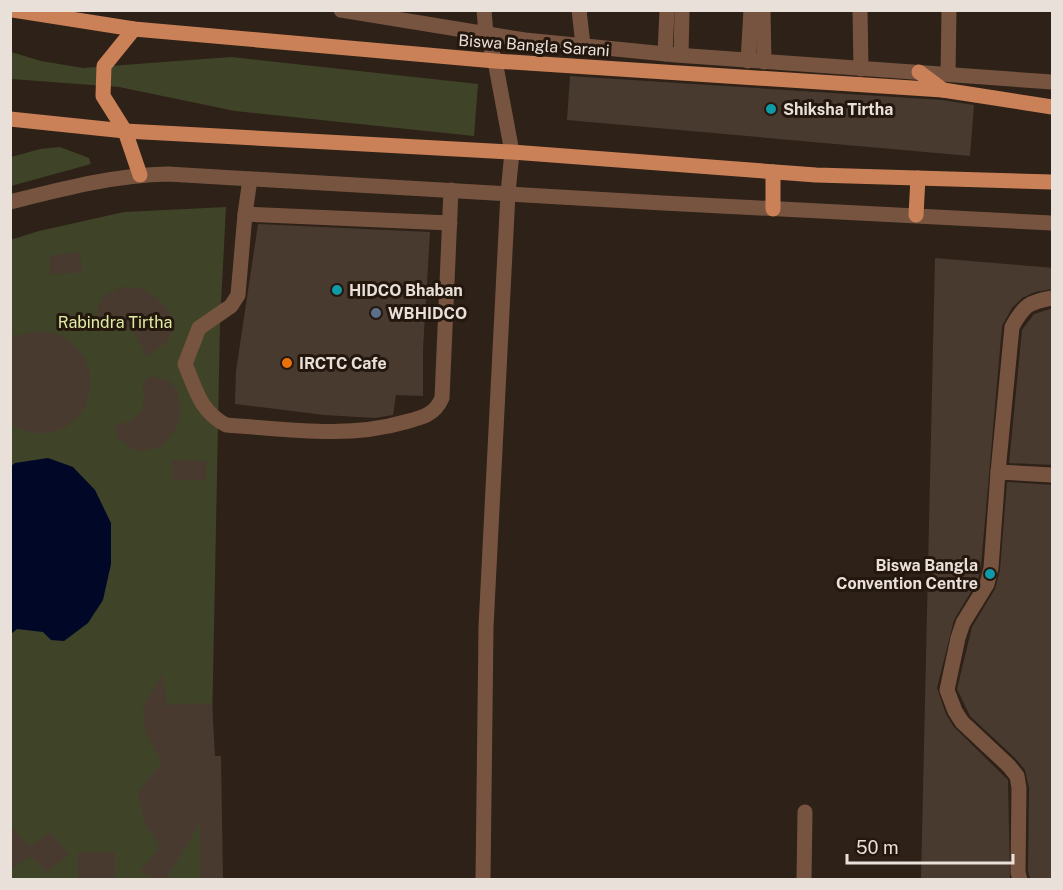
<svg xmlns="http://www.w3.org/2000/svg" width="1063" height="890" font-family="'Public Sans',sans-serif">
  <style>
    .green { fill: #3f4328 }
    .water { fill: #010827 }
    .building { fill: #493a30 }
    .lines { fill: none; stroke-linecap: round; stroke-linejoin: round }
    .minor { stroke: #775440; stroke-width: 15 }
    .major { stroke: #cb8158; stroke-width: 15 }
    .culture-dot { fill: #0f9aa8; stroke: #24170e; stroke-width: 2 }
    .service-dot { fill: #5c6f8a; stroke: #24170e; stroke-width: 2 }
    .food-dot { fill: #e8710a; stroke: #24170e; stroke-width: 2 }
    .labels { text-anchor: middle; stroke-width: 6; stroke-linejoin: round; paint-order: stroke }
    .street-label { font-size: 16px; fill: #eae0da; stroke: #24170e }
    .poi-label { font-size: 16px; font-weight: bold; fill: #eae0da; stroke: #24170e; text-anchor: start }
    .park-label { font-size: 16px; fill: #dfeda3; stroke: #24170e }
  </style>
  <rect width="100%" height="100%" fill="#2e2117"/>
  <g class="green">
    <polygon points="11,52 41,61 83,68 231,57 478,84 474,136 235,111 119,87 11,79"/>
    <polygon points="60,147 89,158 91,164 11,186 11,157 40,149"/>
    <polygon points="226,207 220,324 209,879 11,879 10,240 39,231 124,212"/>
  </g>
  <polygon class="water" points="48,458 73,467 95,490 111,523 111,564 103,600 88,623 64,641 51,640 43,632 17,629 11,634 11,466 15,463"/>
  <g class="building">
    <polygon points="570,76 942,100 974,105 970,156 567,120"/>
    <polygon points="258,224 430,232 423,349 423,396 396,395 393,415 375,418 324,415 235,404 236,371"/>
    <polygon points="80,252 82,272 51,275 49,256"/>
    <polygon points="935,258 1053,268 1053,289 1035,292 1022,298 1012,308 1002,326 981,566 978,580 954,620 937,688 946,714 954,727 1008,780 1010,879 921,879"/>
    <polygon points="120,287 141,288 160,300 170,314 172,331 165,344 147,356 131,327 117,320 100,323 97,309 102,298"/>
    <polygon points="1053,308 1053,465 1009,463 1022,330 1034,314"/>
    <polygon points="39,331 57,334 72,343 84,357 90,373 90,389 86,405 77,418 64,428 49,433 33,433 18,429 10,423 10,337"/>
    <polygon points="152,376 171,382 178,393 181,413 176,428 162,447 136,451 117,438 115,426 132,420 142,410 145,396 142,382"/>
    <polygon points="172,460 206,461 206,480 172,480"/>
    <polygon points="1007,482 1053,485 1053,879 1030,879 1028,871 1029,788 1025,770 1016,759 970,716 957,689 972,627 995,589 1000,570"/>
    <polygon points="162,674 167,705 212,703 215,756 221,756 223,879 200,879 200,823 166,879 153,879 140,872 160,846 145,822 138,794 162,762 145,731 143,707"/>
    <polygon points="10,825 29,847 50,832 69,855 47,872 30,856 10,870"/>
    <rect x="78" y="852" width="37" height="27"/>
  </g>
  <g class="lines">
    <g class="minor">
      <polyline points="341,10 525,40 676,55 1052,82"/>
      <polyline points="579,10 583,45"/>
      <polyline points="763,10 764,62"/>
      <polyline points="860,10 861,69"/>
      <polyline points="665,54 667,10"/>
      <polyline points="681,55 682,10"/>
      <polyline points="748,61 751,10"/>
      <polyline points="948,74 949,10"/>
      <path d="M250 179 245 214 238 295 231 306 199 328 185 364C196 390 200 411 226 425 286 429 347 439 405 422 421 418 435 415 442 398L451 190"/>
      <path d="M10 202C62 189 115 175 168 174L663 203 1052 223"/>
      <polyline points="245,214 450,223"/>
      <polyline points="998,472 1052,475"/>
      <polyline points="483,880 486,627 508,193 512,152 495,61 486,34 484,10"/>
      <polyline points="804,880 805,812"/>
      <path d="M1020 880 1018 872 1019 788 1017 776 1009 766 962 722 955 711 947 690 958 638 963 623 987 584 991 568 998 472 1012 327C1024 305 1029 302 1052 298"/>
    </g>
    <g class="major">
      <polyline points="13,10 134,29 495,61 943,90 1052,107"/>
      <polyline points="134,29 104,66 103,96 125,131 140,175"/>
      <polyline points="919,72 943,90"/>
      <polyline points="10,119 125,131 512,152 816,175 1052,182"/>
      <polyline points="773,172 773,209"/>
      <polyline points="916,215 918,178"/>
    </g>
  </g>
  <g class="culture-dot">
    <circle cx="771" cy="109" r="6"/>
    <circle cx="337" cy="290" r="6"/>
    <circle cx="990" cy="574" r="6"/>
  </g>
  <circle class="service-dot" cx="376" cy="313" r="6"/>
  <circle class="food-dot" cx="287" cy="363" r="6"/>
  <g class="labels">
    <g class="street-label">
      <text transform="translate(534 45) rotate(4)" y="6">Biswa Bangla Sarani</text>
    </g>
    <g class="poi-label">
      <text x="783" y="115">Shiksha Tirtha</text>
      <text x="349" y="296">HIDCO Bhaban</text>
      <text x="388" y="319">WBHIDCO</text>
      <text x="299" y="369">IRCTC Cafe</text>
      <text x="978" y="571" text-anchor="end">Biswa Bangla<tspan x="978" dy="18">Convention Centre</tspan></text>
    </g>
    <g class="park-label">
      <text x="115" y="328">Rabindra Tirtha</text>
    </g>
  </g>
  <rect width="1063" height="890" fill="none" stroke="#eae0da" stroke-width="24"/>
  <path d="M847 854v9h166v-9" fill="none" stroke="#eae0da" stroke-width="3"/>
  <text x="856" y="854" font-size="18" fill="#eae0da" stroke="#24170e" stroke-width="4.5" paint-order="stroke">50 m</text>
</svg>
